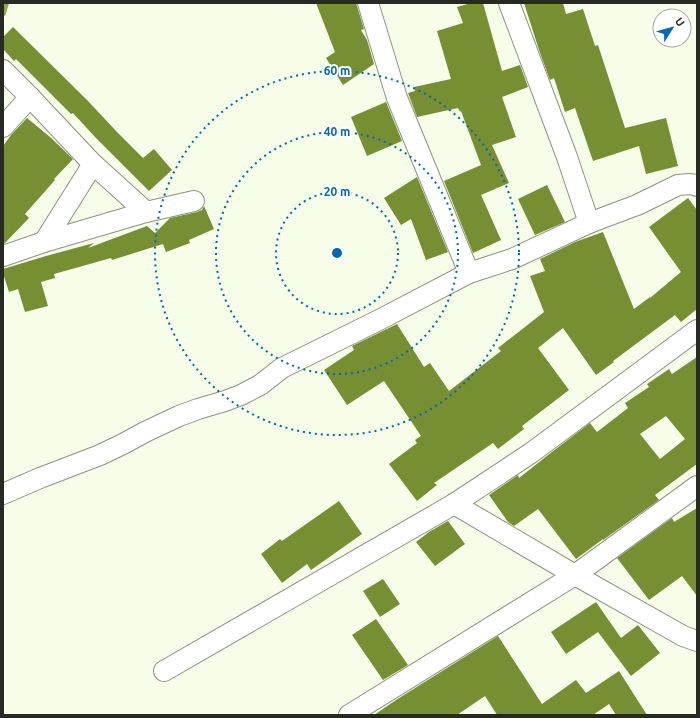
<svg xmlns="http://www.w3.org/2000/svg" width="700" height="718" font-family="Ubuntu,sans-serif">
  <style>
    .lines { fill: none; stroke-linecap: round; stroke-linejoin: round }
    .stream { stroke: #90a94f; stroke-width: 6 }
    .building { fill: #778f33; fill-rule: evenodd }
    .street-casing { stroke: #8d9381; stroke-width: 22 }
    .street { stroke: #fff; stroke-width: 20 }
    .ring { fill: none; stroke: #0368b4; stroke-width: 2; stroke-dasharray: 2 4 }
    .centre { fill: #0368b4; stroke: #fff; stroke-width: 2 }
    .ring-label { font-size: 12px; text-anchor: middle; font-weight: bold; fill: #0368b4; stroke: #fff; stroke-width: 4; stroke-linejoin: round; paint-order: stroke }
  </style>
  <rect width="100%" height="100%" fill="#f6fde9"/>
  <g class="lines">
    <polyline class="stream" points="3,13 6,3"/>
  </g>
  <g class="building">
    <polygon points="316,3 356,3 357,6 364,29 361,30 367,40 374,64 343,85 326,58 335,52"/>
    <polygon points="471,3 483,3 502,71 520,65 528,87 502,97 516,137 492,145 509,183 481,195 501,240 473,253 444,181 481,165 461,111 460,112 458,108 417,117 408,93 415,91 414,87 451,79 437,31 463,23 457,7"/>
    <polygon points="524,3 563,3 566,14 583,9 595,46 598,45 625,128 666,118 678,166 646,174 639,146 593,161 575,108 565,112 554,78 550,80 539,50"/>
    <polygon points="13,27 87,100 117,132 143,158 154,149 172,170 149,191 95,137 73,113 71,114 16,59 14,61 3,49 3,37"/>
    <polygon points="386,102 402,141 367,156 351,117"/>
    <polygon points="27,118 50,137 73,159 54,179 55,180 25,214 29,218 5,243 3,244 3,146 11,135"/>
    <polygon points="417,177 448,252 426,260 411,219 401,225 384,198"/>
    <polygon points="547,185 565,222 535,235 518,199"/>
    <polygon points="688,198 697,210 697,309 681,322 675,315 613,361 614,362 596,375 563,328 538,348 569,390 522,426 524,429 498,449 493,443 434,483 437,485 417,501 389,464 417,443 415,440 421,436 384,381 347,405 324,370 354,350 352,346 397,324 424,367 430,363 449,391 501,351 498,348 544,312 530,276 545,271 540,259 575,242 603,232 634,309 650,297 650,298 681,272 649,227"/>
    <polygon points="204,206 214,229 189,240 190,243 166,252 163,244 112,260 111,258 54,274 55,278 41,282 48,306 25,312 18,289 9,292 3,273 3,269 46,256 94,243 88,248 147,226 155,233 170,218 197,212 202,210"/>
    <path d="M697 357V464L655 495 659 500 603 540V539L576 559 538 509 514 526 508 522 489 495 518 475 519 478 548 455 590 423 597 432 628 408 625 403 649 387 647 384 669 369 672 374ZM666 416 685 439 660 459 640 434Z"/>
    <polygon points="339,501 362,534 311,570 307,564 282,583 261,554 280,539 282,541"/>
    <polygon points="697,508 697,596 682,576 649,600 617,558 672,518 674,522"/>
    <polygon points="448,521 465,544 435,566 416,542 429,532"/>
    <polygon points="383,579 400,604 380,617 363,591"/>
    <polygon points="596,602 621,638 638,625 660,653 631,676 598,632 566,654 551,632"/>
    <polygon points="376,619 408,665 383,680 352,635"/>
    <polygon points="498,636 542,704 576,680 586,693 619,671 647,715 616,715 609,704 593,715 497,715 485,696 457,715 374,715 396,700"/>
  </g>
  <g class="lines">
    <g class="street-casing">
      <g id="street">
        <polyline points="368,3 397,98 469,273"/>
        <polyline points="509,3 567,157 589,223"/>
        <polyline points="3,70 30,97 93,164 146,212 44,242 3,256"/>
        <polyline points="3,127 30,97"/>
        <polyline points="146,212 194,201"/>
        <polyline points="44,242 93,164"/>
        <polyline points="3,494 40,478 100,455 123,444 145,432 179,416 198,409 225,401 241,395 260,385 282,368 379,320 469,273 512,259 589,223 637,205 678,185 689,184 696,185 697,186"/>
        <polyline points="454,504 575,575 683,636 697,641"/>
        <polyline points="164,671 454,504 531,453 697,330"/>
        <polyline points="349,715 575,575 697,486"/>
      </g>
    </g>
    <use href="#street" class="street"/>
  </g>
  <g class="ring">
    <circle cx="337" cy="253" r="61"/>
    <circle cx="337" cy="253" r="121"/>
    <circle cx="337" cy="253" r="182"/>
  </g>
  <circle cx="337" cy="253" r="6" class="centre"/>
  <g class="ring-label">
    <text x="337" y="75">60 m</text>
    <text x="337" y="136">40 m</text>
    <text x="337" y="196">20 m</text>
  </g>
  <rect width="700" height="718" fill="none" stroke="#272a22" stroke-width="8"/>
  <g transform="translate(672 28) rotate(53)"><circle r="19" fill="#ffffff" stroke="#a9aaa7"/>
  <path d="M0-3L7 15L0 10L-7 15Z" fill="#0368b4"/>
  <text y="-6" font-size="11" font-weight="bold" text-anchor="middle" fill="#272a22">U</text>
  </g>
</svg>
